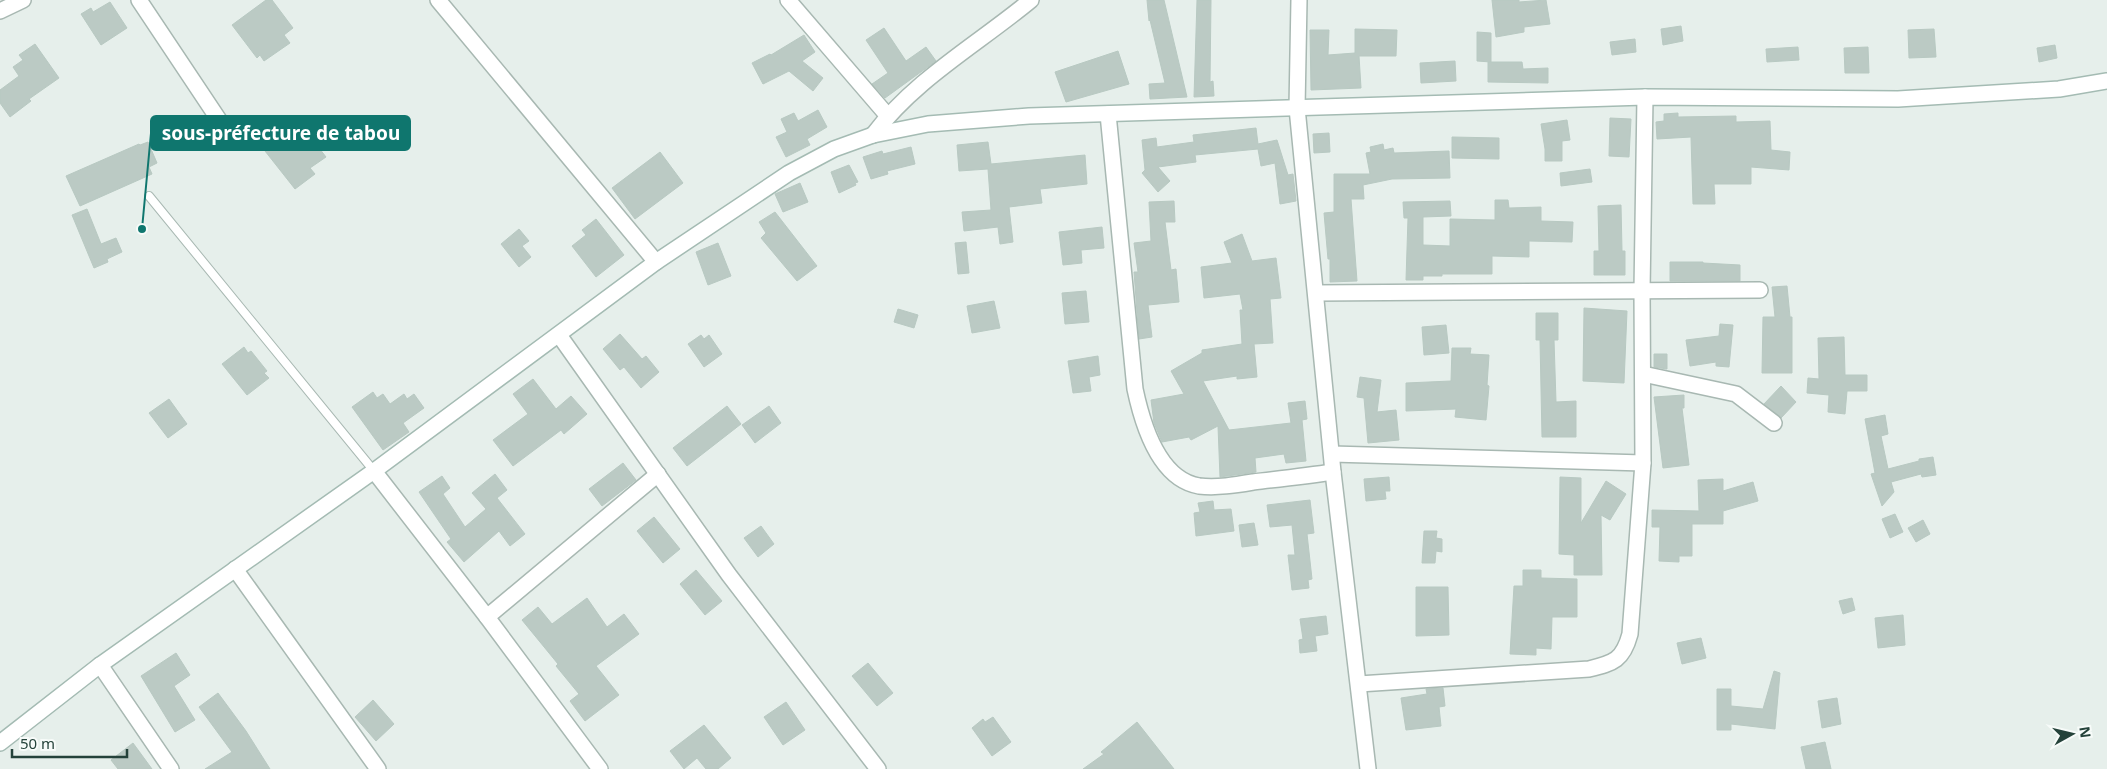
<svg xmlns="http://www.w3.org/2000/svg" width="2107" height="769" font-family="'Noto Sans',sans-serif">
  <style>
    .building { fill: #bbcac4; stroke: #b8c9c2 }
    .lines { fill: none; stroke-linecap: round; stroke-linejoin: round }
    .lane-casing { stroke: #a8b8b2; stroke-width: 10 }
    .street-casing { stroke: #a8b8b2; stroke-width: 18 }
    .secondary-casing { stroke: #a4bbb3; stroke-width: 18 }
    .lane { stroke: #fff; stroke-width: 8 }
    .street { stroke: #fff; stroke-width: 15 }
    .secondary { stroke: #fff; stroke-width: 15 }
    .leader { fill: none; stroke: #0f766e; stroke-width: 2 }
    .callout-dot { fill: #0f766e; stroke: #f7fbf9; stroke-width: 2 }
    .callout { fill: #0f766e; stroke: #0f766e; stroke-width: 2 }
    .callout-label { font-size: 19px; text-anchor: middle; font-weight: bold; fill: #fff }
  </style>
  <rect width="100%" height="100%" fill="#e6efeb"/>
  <g class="building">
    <polygon points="266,0 272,0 293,28 284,35 290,43 264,61 260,55 257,58 232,25"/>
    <polygon points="1147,0 1164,0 1187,97 1150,99 1149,84 1165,83 1150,20 1149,21"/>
    <polygon points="1197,0 1211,0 1210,82 1213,81 1214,96 1194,97"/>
    <polygon points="1492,0 1519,0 1519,2 1546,0 1550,24 1524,27 1524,32 1496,37"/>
    <polygon points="110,2 127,28 101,45 81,14 91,8 93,12"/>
    <polygon points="1681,26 1683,41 1663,45 1661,29"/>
    <polygon points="884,28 906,61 926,47 936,61 885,98 872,84 888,73 866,40"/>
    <polygon points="1355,29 1397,30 1396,56 1359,56 1361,88 1311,90 1310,30 1329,30 1328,55 1355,53"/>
    <polygon points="1934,29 1936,57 1909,58 1908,30"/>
    <polygon points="1477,32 1491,33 1491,62 1477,61"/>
    <polygon points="804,35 815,52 802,61 823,78 813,91 789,71 763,84 752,63 770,54 771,55"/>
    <polygon points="1635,39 1636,52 1612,55 1610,42"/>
    <polygon points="35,44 59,78 29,99 31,101 10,117 0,103 0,90 19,76 13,67 23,60 19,55"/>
    <polygon points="2055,45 2057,58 2039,62 2037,48"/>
    <polygon points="1798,47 1799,60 1767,62 1766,49"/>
    <polygon points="1868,47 1869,73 1845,73 1844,48"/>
    <polygon points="1118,51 1129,84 1066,102 1055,72"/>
    <polygon points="1455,61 1456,81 1421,83 1420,63"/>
    <polygon points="1488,62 1522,62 1523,69 1548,68 1548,83 1488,82"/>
    <polygon points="818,110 827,127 807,139 810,145 786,157 776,137 787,132 781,119 794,113 798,121"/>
    <polygon points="1678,113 1678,117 1736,116 1736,122 1770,121 1771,150 1790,152 1789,170 1751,167 1751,184 1714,184 1715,204 1693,204 1691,137 1657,139 1656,122 1664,121 1664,114"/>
    <polygon points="1610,118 1631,119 1629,157 1609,156"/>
    <polygon points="1567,120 1570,140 1562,141 1562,161 1545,161 1545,149 1541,124"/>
    <polygon points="1256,128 1258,144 1277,140 1288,175 1293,174 1296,201 1280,204 1275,163 1261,166 1258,149 1195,155 1196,162 1158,167 1170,181 1158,192 1142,173 1145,170 1142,140 1156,138 1157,147 1194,142 1193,135"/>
    <polygon points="305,130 326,157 310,168 315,174 295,189 265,151 284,135 289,142"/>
    <polygon points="1329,133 1330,152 1314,153 1313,134"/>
    <polygon points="1452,137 1499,138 1499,159 1452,158"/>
    <polygon points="148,142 157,163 149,167 152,174 80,206 66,176 139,144 140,145"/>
    <polygon points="988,142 991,164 1085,155 1087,184 1040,189 1042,203 1009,207 1013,242 1000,244 998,227 964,231 962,212 991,210 988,169 959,171 957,145"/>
    <polygon points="1383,144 1384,150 1393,148 1394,153 1449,151 1450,178 1392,179 1363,185 1364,199 1351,199 1357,281 1330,282 1330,259 1328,259 1324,213 1334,212 1334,174 1370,174 1366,153 1371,152 1370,147"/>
    <polygon points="911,147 915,164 887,171 888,174 871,179 863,157 882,151 883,154"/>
    <polygon points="660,152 683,183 635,219 612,188"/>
    <polygon points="849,165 858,182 855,183 856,185 839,193 831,172"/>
    <polygon points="1590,169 1592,182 1561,186 1560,173"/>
    <polygon points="800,183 808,202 783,212 775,194"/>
    <polygon points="1495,200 1508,200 1509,208 1541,207 1541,221 1573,222 1572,242 1529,241 1529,257 1492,256 1492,274 1442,274 1442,276 1423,276 1423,280 1406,280 1408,218 1404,218 1403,202 1450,201 1451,216 1423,217 1423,245 1450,246 1450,219 1495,220"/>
    <polygon points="1174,201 1175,222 1165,222 1171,270 1176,269 1179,302 1148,305 1152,337 1139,339 1134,272 1138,272 1134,243 1151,241 1149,202"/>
    <polygon points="1621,205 1622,251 1625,251 1625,275 1594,275 1594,251 1599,251 1598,206"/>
    <polygon points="87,209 101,244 116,238 122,252 107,259 108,262 94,268 72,215"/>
    <polygon points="775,212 817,266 797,281 761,238 766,233 759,222"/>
    <polygon points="596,219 624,255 596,277 572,246 586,235 582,230"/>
    <polygon points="1102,227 1104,248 1081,250 1082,263 1063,265 1059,232"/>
    <polygon points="519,229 529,241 522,246 531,257 519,267 501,244"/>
    <polygon points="1242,234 1252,261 1276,258 1281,298 1270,299 1273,343 1254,344 1257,377 1237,379 1237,376 1203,381 1229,430 1291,423 1288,403 1305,401 1307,419 1302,420 1306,461 1286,463 1284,454 1255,458 1256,472 1220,477 1218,426 1191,440 1189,437 1162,442 1154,423 1151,400 1184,394 1171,371 1202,353 1202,350 1242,344 1240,310 1243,310 1240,294 1204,298 1201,267 1232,263 1224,242"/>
    <polygon points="966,242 969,273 958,274 955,243"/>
    <polygon points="718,243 731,276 708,285 696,252"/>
    <polygon points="1670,262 1703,262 1703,263 1740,265 1740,281 1670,281"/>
    <polygon points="1787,286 1790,317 1792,317 1792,373 1762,373 1763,317 1775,317 1772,287"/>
    <polygon points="1086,291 1089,322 1065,324 1062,293"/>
    <polygon points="994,301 1000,328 972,333 967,306"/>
    <polygon points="1584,308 1627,311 1624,383 1583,381"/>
    <polygon points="898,309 918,315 914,328 894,322"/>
    <polygon points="1536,313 1558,313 1558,340 1554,340 1556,402 1576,401 1576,437 1542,437 1540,340 1536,340"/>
    <polygon points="1720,324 1733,325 1729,367 1716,366 1716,362 1690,366 1686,340 1719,336"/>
    <polygon points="1446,325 1449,353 1424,355 1422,327"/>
    <polygon points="620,334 642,359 646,356 659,372 641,388 624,367 620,370 603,349"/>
    <polygon points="701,335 704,339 709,335 722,354 704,367 688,344"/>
    <polygon points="1844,337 1845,375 1867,375 1867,391 1847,391 1845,414 1828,412 1829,395 1807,393 1808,378 1819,379 1818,338"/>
    <polygon points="244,347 248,353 251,351 267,371 264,373 269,378 247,395 222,364"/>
    <polygon points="1452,348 1471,348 1470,354 1489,355 1487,385 1489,386 1486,420 1455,417 1456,409 1406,411 1406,383 1451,381"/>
    <polygon points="1654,354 1667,354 1667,369 1654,367"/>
    <polygon points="1098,356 1100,375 1089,377 1091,391 1073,393 1068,361"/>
    <polygon points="1360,377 1381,380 1377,412 1396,410 1399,440 1368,443 1364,398 1357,397"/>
    <polygon points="533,379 556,409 571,396 587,414 564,434 561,430 513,466 493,440 528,414 513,394"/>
    <polygon points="1781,386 1796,402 1781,418 1764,404"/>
    <polygon points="373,392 377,398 383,394 390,404 404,394 407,399 414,394 424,408 403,423 409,432 383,450 352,407"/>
    <polygon points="1684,395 1684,408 1682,408 1689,465 1663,468 1654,397"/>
    <polygon points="169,399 187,424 168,438 149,413"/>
    <polygon points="727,406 741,424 687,466 673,448"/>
    <polygon points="769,406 781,423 755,443 742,425"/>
    <polygon points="1885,415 1888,434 1881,436 1888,469 1919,461 1919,459 1933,457 1936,475 1922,477 1921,474 1891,482 1894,492 1882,506 1871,474 1875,473 1865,419"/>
    <polygon points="623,463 636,480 602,506 589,489"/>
    <polygon points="495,474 507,490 497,498 525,534 510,546 499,531 464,562 447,542 451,539 419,492 442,476 450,488 443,494 465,527 486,509 472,493"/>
    <polygon points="1389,477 1390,491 1385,491 1386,499 1366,501 1364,479"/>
    <polygon points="1560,477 1581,478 1581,523 1606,481 1626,494 1610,520 1601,515 1602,575 1574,575 1574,555 1559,554"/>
    <polygon points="1723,479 1723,491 1753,482 1758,501 1723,511 1723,524 1692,524 1692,556 1679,556 1679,562 1659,561 1660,527 1652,527 1652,510 1699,511 1698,480"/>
    <polygon points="1310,500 1314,533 1307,534 1312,579 1308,580 1309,588 1292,590 1288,555 1295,555 1292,525 1270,527 1267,505"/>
    <polygon points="1213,501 1214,510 1231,509 1234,531 1196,536 1194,513 1200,512 1198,503"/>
    <polygon points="1895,514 1903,532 1890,538 1882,519"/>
    <polygon points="654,517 680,549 663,563 637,531"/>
    <polygon points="1923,520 1930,534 1916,542 1908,528"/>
    <polygon points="1254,523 1258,545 1242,547 1239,525"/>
    <polygon points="761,526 774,544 758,557 744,538"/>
    <polygon points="1424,531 1437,531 1436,538 1442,539 1442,552 1436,551 1435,563 1422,563"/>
    <polygon points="696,570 722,601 705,615 680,584"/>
    <polygon points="1523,570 1541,570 1541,578 1577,579 1577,617 1552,617 1551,649 1536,648 1536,655 1510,654 1514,586 1523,586"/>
    <polygon points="1416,587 1448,587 1449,635 1416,636"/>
    <polygon points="587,598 607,627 624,614 639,634 596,666 619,695 585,721 570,701 579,694 556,666 558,664 522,620 538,607 552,624"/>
    <polygon points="1852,598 1855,610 1843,614 1839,601"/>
    <polygon points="1903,615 1905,645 1878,648 1875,618"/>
    <polygon points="1326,616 1328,634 1315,636 1317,651 1300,653 1299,640 1303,639 1300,619"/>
    <polygon points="1701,638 1706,658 1682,664 1677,643"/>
    <polygon points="176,653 190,675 174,686 195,720 175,732 141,676"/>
    <polygon points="868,663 893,693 877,706 852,676"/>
    <polygon points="1774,671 1780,673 1775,729 1731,724 1731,730 1717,730 1717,689 1731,689 1731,706 1763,709"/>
    <polygon points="1443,688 1445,706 1439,707 1441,726 1406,730 1401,698 1427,694 1426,689"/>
    <polygon points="218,693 246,731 270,769 205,769 232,752 199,707"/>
    <polygon points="1837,698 1841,724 1822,728 1818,701"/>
    <polygon points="373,700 394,724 376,741 355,717"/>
    <polygon points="786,702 805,730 783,745 764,717"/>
    <polygon points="993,717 1011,742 992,756 972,728 983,719 985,722"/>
    <polygon points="1137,722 1174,769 1083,769 1104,754 1101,752"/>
    <polygon points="704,725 731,758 718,769 706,769 697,758 684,769 670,751"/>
    <polygon points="1825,742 1831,769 1806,769 1801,747"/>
    <polygon points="133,743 152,769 118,769 111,760"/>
  </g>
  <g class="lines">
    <g class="lane-casing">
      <polyline id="lane" points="149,196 374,471"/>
    </g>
    <g class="street-casing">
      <g id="street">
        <polyline points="139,0 227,132"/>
        <polyline points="438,0 656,262"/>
        <polyline points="788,0 887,115"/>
        <polyline points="1299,0 1297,108 1333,472 1368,769"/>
        <polyline points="0,11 23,0"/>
        <path d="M1108 114 1135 389C1142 422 1158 479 1199 486 1217 488 1235 485 1253 482 1279 479 1306 476 1333 472"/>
        <path d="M873 135C915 79 978 44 1031 0"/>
        <polyline points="1316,293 1760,290"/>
        <polyline points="559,335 729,575 878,769"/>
        <polyline points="1643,374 1736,394 1774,423"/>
        <polyline points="1332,454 1643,463"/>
        <polyline points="374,471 487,617 600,769"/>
        <polyline points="235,569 378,769"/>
        <polyline points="487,617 658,474"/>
        <polyline points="100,665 171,769"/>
        <path d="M1359 684 1589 669C1614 663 1623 660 1630 634L1643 463 1642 291 1645 97"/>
      </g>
    </g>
    <g class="secondary-casing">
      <polyline id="secondary" points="0,743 100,665 374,471 656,262 789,173 834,149 873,135 928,124 1029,116 1645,97 1898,99 2059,89 2107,81"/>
    </g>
    <use href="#lane" class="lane"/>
    <use href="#street" class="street"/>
    <use href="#secondary" class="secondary"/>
  </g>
  <path class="leader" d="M142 229L151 133"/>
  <circle class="callout-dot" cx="142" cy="229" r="5"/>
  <rect class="callout" x="151" y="116" width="259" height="34" rx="5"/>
  <g class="callout-label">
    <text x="281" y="140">sous-préfecture de tabou</text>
  </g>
  <g transform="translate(2072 734) rotate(82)" stroke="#f7fbf9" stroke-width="4" paint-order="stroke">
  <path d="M0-4L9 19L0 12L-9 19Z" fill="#24423a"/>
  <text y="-8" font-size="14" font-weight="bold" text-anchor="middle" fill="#24423a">N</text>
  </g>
  <path d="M12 749v8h115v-8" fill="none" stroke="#24423a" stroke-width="2.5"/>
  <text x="20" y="749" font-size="15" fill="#24423a" stroke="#f7fbf9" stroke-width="4" paint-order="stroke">50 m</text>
</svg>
